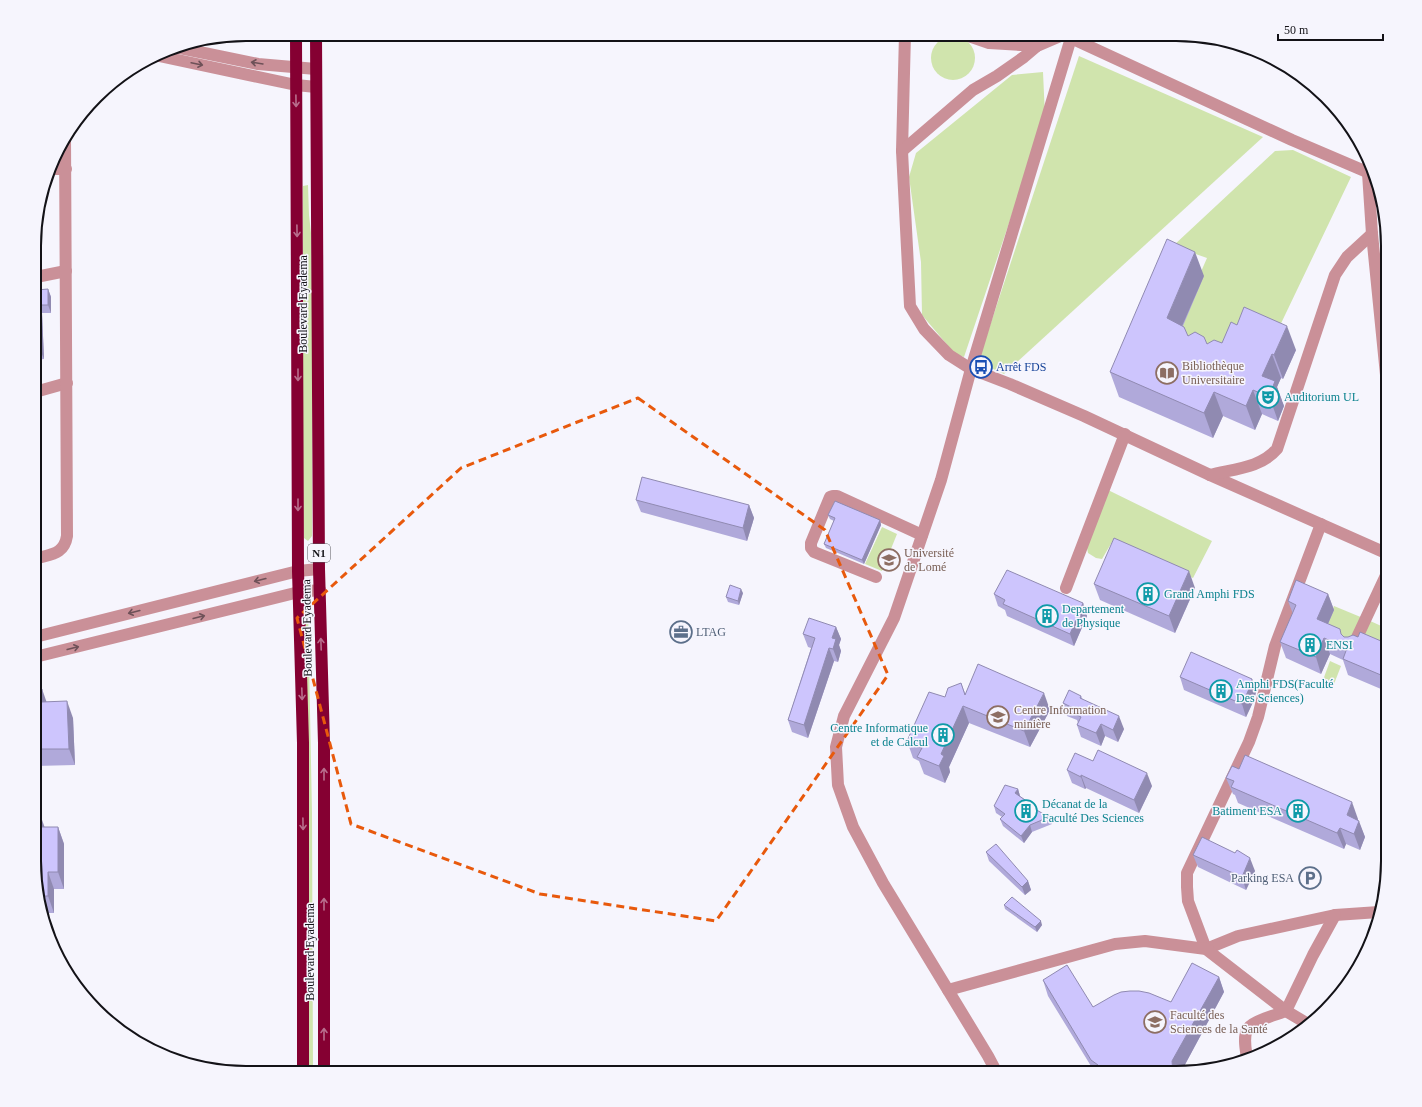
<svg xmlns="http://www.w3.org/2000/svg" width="1422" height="1107" font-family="'Times New Roman',serif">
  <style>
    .green { fill: #d0e4ad }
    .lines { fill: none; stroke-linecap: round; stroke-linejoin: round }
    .minor { stroke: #ca9098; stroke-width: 12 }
    .highway { stroke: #850032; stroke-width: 12 }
    .wall { fill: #b0a9da }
    .shaded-wall { fill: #908ab1 }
    .building { fill: #cdc5fd; stroke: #908ab1 }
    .oneway { stroke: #6e5158 }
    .oneway2 { stroke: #b86e8d }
    .marked { fill: none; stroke: #e8590c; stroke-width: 3; stroke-dasharray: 8 5; stroke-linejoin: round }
    .labels { text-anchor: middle; stroke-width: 3; stroke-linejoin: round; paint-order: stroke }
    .shield { fill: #f6f5fd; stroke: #57565c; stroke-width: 1 }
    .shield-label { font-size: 11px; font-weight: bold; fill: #131217 }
    .street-label { font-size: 12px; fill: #131217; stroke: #f6f5fd }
    .education-label { font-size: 12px; fill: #785e54; stroke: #f6f5fd; text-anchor: start }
    .transit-label { font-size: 12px; fill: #164399; stroke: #f6f5fd; text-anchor: start }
    .culture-label { font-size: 12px; fill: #0d838f; stroke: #f6f5fd; text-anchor: start }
    .service-label { font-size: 12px; fill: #4e5e75; stroke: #f6f5fd; text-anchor: start }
    .rim { fill: none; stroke: #131217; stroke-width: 2 }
  </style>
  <rect width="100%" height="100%" fill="#f6f5fd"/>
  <g class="green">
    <circle cx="953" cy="58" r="22"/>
    <polygon points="1079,56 1263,137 1004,374 978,362"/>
    <polygon points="1043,72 1045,116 964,357 955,354 922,315 921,262 909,177 916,153 1012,75"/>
    <polygon points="1293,150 1351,177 1275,336 1222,361 1172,338 1207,258 1173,246 1275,151"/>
    <polygon points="308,185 309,215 311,233 312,299 312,536 308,541 304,538 303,525 303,186"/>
    <polygon points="1108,490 1212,541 1193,578 1112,542 1102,559 1096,558 1088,553 1087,548"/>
    <polygon points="882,527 897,534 882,571 865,564"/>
    <polygon points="1334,606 1363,618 1350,648 1318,642"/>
    <polygon points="308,608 312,813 313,1073 308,1073 308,735 305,609"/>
    <polygon points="1368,620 1388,629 1388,658 1361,647"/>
    <polygon points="1330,661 1341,666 1334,684 1323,680"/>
  </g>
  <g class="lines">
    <g class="minor">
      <polyline points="905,34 902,151 910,306 924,329 949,355 971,369 1010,384 1084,416 1210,475 1388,554"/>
      <polyline points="963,34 989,43 1037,46"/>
      <polyline points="1067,34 1071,38 1292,140 1374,175"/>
      <polyline points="175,47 258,64 316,69"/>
      <polyline points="159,56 296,85 316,87"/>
      <polyline points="902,151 973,90 997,76 1024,57 1037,46 1065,34"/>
      <polyline points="1369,160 1368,173 1372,234 1388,395"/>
      <polyline points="53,169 66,169"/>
      <polyline points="36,277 66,271"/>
      <polyline points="35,392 67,383"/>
      <path d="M1210 475C1233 469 1261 468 1277 449L1335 275 1347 257 1372 234"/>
      <polyline points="1321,524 1275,646 1258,717 1249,742 1187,873 1187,887 1188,901 1206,949 1238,936 1335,915 1379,912"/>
      <path d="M35 559C50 554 64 555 67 536L65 136"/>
      <polyline points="876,577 814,552 811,548 811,543 830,497 833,496 837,496 922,535"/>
      <polyline points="1066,588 1125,434"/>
      <polyline points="35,637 298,571 319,569"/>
      <polyline points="1353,646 1388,571"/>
      <polyline points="35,657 299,592 320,590"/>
      <polyline points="948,990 1115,944 1145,941 1206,949 1286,1011 1308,1024"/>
      <path d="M1247 1059C1246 1050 1243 1038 1247 1030 1251 1021 1276 1015 1286 1011L1313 955 1335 915"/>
      <polyline points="997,1073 988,1056 883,883 853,827 838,785 836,747 844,716 894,618 941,480 971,369 1071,38"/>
    </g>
    <g class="highway">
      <polyline points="296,34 298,571 303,743 303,1073"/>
      <polyline points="316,34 319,569 324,743 324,1073"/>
    </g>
  </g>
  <g class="wall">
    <polygon points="1204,276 1183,326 1188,336 1207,344 1222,343 1296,350 1283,379 1281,378 1277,387 1284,406 1278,421 1262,414 1255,430 1223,416 1213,438 1119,397 1110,372"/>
    <polygon points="48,289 51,297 51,313 42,313 44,359 36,360 36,290"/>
    <polygon points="636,500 749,505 754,518 747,541 641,512"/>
    <polygon points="828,515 880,520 881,525 864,564 826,548 824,544 834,521 830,519"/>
    <polygon points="1094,584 1195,588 1175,633 1100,600"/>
    <polygon points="743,593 739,605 728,602 726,597"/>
    <polygon points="994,594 1083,603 1087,616 1074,646 1007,616 1005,610 998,606"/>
    <polygon points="1328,594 1334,610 1328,624 1344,637 1358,637 1388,644 1388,692 1348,675 1343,660 1330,654 1321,674 1286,658 1280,642 1293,614 1288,601"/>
    <polygon points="836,627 841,639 839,645 841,651 838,662 834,661 808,738 792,732 788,720 811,648 808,647 803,634"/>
    <polygon points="1180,677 1252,679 1256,692 1254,700 1246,717 1184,690"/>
    <polygon points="961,683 965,693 1050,710 1030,747 969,723 949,767 950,772 945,783 924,774 919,761 913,758 907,741"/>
    <polygon points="35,690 46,702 73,718 75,765 35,766"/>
    <polygon points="1081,696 1083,700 1124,729 1118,742 1105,736 1101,746 1081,737 1077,725 1078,723 1077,720 1067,716 1063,703"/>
    <polygon points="1067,770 1152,786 1139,813 1086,788 1085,789 1072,783"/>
    <polygon points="1226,778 1358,819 1358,820 1365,837 1360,850 1346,844 1344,849 1238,803 1235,795 1233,794"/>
    <polygon points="1018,789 1020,796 1035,807 1036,810 1049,817 1052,824 1032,832 1024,843 1003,826 1000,819 1002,817 996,813 994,806"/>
    <polygon points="44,827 58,827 64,844 64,889 54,889 54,913 45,913 34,875"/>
    <polygon points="986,852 1028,881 1031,890 1025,895 989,861"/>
    <polygon points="1235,853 1255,871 1246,890 1198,867 1193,855"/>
    <polygon points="1004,905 1042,925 1037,932 1005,909"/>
    <polygon points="1219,977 1224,992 1181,1072 1176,1073 1094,1071 1048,996 1043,980 1093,1007 1171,1002"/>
  </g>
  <g class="shaded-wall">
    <polygon points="1195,252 1204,276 1175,342 1167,318"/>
    <polygon points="48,289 51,297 51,313 48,305"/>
    <polygon points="39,305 42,313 44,359 41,352"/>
    <polygon points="1287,326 1296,350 1283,379 1274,355"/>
    <polygon points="1272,354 1281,378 1277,387 1284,406 1278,421 1262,376"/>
    <polygon points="1253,390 1262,414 1255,430 1246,406"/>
    <polygon points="1214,392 1223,416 1213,438 1204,413"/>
    <polygon points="749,505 754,518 747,541 743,528"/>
    <polygon points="880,520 881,525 864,564 862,560"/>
    <polygon points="1189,571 1195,588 1175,633 1169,616"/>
    <polygon points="741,589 743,593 739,605 738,601"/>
    <polygon points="1328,594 1334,610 1323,635 1317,619"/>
    <polygon points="1083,603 1087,616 1074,646 1070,634"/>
    <polygon points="836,627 841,639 839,645 841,651 838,662 833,649 832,638"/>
    <polygon points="1324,638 1330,654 1321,674 1316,657"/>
    <polygon points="829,648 834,661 808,738 804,725"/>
    <polygon points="1252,679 1256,692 1254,700 1246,717 1242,704"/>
    <polygon points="42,689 48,706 42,702"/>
    <polygon points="1044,693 1050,710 1030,747 1024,731"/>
    <polygon points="67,701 73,718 75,765 69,749"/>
    <polygon points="963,706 969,723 949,767 950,772 945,783 939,766 941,754"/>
    <polygon points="1119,716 1124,729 1118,742 1113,730"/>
    <polygon points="1101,724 1105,736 1101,746 1096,733"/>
    <polygon points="1147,773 1152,786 1139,813 1134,800"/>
    <polygon points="1081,775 1086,788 1085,789 1081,777"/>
    <polygon points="1018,789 1020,796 1017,800 1015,793"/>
    <polygon points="1352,802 1358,819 1353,832 1347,815"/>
    <polygon points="41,817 47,834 41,827"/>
    <polygon points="1359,821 1365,837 1360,850 1354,834"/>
    <polygon points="1030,825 1032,832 1024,843 1021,836"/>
    <polygon points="58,827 64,844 64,889 58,872"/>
    <polygon points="1340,828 1346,844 1344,849 1337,833"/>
    <polygon points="1250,858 1255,871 1246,890 1242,877"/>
    <polygon points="48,872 54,889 54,913 48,896"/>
    <polygon points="1028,881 1031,890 1025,895 1022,887"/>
    <polygon points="1041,921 1042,925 1037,932 1035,927"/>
    <polygon points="1219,977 1224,992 1181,1072 1173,1073 1172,1061"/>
  </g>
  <g class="building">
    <polygon points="1167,239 1195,252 1167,318 1184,327 1188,336 1195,332 1204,337 1207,344 1214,340 1222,343 1231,322 1237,325 1244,307 1287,326 1274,355 1272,354 1262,376 1275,381 1269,397 1253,390 1246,406 1214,392 1204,413 1110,372"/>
    <polygon points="48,289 48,305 39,305 41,352 36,352 36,290"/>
    <polygon points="642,477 749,505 743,528 636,500"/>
    <polygon points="835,501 880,520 862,560 824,544 835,518 828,515"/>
    <polygon points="1114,538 1189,571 1169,616 1094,584"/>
    <polygon points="1007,570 1083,603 1070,634 1003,604 1005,600 994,594"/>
    <polygon points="1296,580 1328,594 1317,619 1340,629 1341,634 1344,637 1348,637 1353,635 1358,637 1360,632 1388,644 1388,678 1343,659 1347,648 1324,638 1316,657 1280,642 1296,605 1288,601"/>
    <polygon points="730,585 741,589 738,601 726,597"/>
    <polygon points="809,618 836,627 832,638 836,639 833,649 829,648 804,725 788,720 815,638 803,634"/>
    <polygon points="1191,652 1252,679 1250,687 1242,704 1180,677"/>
    <polygon points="978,664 1044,693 1024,731 963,706 941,754 944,756 939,766 917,757 922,748 907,741 929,692 945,697 948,688 961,683 965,695"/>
    <polygon points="42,689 42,702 67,701 69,749 35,749 35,690"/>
    <polygon points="1069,690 1081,696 1080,698 1119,716 1113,730 1101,724 1096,733 1077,725 1081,717 1075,714 1077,710 1063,703"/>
    <polygon points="1098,750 1147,773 1134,800 1081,775 1081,777 1067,770 1075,753 1093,761"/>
    <polygon points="1245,755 1352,802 1347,815 1359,821 1354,834 1340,828 1337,833 1231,787 1234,781 1226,778 1232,766 1239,769"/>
    <polygon points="1005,785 1018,789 1015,793 1035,807 1033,808 1049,817 1030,825 1021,836 1000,819 1005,814 994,806"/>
    <polygon points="35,817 41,817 41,827 58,827 58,872 48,872 48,896 40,896 34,875"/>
    <polygon points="1202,837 1235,853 1237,850 1250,858 1242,877 1193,855"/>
    <polygon points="996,844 1028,881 1022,887 986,852"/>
    <polygon points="1012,897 1041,921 1035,927 1004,905"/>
    <polygon points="1192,963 1219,977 1172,1061 1173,1073 1093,1073 1098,1065 1091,1060 1043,980 1067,965 1093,1007 1114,995 1121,992 1130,991 1139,991 1149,993 1171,1002"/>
  </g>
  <defs><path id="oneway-shaft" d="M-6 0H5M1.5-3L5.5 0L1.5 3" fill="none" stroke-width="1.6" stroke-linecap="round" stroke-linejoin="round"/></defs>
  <g class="oneway">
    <use href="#oneway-shaft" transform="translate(257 63) rotate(-171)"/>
    <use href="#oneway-shaft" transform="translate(197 64) rotate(12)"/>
    <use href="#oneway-shaft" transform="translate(260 580) rotate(166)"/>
    <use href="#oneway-shaft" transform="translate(134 612) rotate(166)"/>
    <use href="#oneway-shaft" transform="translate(199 617) rotate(-14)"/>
    <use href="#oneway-shaft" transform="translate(73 648) rotate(-14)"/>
  </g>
  <g class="oneway2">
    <use href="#oneway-shaft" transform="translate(296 101) rotate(89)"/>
    <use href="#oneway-shaft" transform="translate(297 231) rotate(89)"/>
    <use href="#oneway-shaft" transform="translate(298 375) rotate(90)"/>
    <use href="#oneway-shaft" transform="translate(298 505) rotate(90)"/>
    <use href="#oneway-shaft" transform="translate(321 644) rotate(-92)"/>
    <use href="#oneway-shaft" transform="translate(302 694) rotate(88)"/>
    <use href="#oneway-shaft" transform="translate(324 774) rotate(-90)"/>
    <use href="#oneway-shaft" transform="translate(303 824) rotate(89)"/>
    <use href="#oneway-shaft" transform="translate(324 904) rotate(-90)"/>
    <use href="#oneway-shaft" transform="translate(324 1034) rotate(-90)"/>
  </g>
  <path class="marked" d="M638 398 825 530 888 675 716 921 540 894 351 824 297 618 461 468Z"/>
  <defs>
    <g id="bus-ring" transform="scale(1.15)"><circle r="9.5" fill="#f6f5fd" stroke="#1a4fb4" stroke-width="1.5"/><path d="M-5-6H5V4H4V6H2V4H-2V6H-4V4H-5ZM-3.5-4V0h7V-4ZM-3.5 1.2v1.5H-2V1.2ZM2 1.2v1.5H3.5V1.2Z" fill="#1a4fb4"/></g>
    <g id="library-ring" transform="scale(1.15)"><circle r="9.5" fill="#f6f5fd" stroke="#8d6e63" stroke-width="1.5"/><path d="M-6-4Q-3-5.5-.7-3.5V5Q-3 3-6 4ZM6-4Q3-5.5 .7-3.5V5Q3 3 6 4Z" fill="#8d6e63"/></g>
    <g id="theatre-ring" transform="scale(1.15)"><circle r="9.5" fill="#f6f5fd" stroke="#0f9aa8" stroke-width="1.5"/><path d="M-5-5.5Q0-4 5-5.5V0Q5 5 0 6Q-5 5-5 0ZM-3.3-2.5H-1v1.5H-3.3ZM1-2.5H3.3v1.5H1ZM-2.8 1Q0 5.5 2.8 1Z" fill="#0f9aa8"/></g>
    <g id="university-ring" transform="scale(1.15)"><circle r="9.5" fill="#f6f5fd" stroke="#8d6e63" stroke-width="1.5"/><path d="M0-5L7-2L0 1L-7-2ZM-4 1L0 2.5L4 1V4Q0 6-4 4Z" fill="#8d6e63"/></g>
    <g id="building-ring" transform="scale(1.15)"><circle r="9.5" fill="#f6f5fd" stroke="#0f9aa8" stroke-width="1.5"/><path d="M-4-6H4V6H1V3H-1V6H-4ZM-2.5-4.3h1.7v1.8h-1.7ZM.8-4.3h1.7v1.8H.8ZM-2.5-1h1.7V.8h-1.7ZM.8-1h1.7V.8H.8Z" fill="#0f9aa8"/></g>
    <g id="office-ring" transform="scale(1.15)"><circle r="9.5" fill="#f6f5fd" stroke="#5c6f8a" stroke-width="1.5"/><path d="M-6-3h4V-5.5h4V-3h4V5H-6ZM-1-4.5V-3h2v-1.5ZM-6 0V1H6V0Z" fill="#5c6f8a"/></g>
    <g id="parking-ring" transform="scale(1.15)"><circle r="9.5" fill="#f6f5fd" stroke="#5c6f8a" stroke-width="1.5"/><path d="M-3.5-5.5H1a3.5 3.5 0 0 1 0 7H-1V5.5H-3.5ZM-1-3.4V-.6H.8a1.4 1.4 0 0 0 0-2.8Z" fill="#5c6f8a"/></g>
  </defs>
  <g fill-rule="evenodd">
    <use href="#bus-ring" x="981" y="367"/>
    <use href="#library-ring" x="1167" y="373"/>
    <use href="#theatre-ring" x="1268" y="397"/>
    <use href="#university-ring" x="889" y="560"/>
    <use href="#building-ring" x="1148" y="594"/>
    <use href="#building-ring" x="1047" y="616"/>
    <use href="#office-ring" x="681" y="632"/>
    <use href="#building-ring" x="1310" y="645"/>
    <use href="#building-ring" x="1221" y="691"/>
    <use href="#university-ring" x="998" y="717"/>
    <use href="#building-ring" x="943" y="735"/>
    <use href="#building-ring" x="1026" y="811"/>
    <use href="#building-ring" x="1298" y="811"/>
    <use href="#parking-ring" x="1310" y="878"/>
    <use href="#university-ring" x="1155" y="1022"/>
  </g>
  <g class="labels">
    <rect class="shield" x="308" y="544" width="22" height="18" rx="3"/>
    <g class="shield-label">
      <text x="319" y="557">N1</text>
    </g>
    <g class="street-label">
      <text transform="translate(303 304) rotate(-90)" y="4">Boulevard Eyadema</text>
      <text transform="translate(307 628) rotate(-91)" y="4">Boulevard Eyadema</text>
      <text transform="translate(310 952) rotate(-90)" y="4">Boulevard Eyadema</text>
    </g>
    <g class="education-label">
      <text x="1182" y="370">Bibliothèque<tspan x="1182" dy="14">Universitaire</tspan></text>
      <text x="904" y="557">Université<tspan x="904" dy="14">de Lomé</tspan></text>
      <text x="1014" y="714">Centre Information<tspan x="1014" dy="14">minière</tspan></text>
      <text x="1170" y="1019">Faculté des<tspan x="1170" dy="14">Sciences de la Santé</tspan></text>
    </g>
    <g class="transit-label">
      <text x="996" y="371">Arrêt FDS</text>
    </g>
    <g class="culture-label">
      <text x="1284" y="401">Auditorium UL</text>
      <text x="1164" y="598">Grand Amphi FDS</text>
      <text x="1062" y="613">Departement<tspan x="1062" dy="14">de Physique</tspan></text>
      <text x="1326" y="649">ENSI</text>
      <text x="1236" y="688">Amphi FDS(Faculté<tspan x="1236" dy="14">Des Sciences)</tspan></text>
      <text x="928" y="732" text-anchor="end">Centre Informatique<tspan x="928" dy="14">et de Calcul</tspan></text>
      <text x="1042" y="808">Décanat de la<tspan x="1042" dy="14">Faculté Des Sciences</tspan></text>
      <text x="1282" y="815" text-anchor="end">Batiment ESA</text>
    </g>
    <g class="service-label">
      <text x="696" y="636">LTAG</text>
      <text x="1294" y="882" text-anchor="end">Parking ESA</text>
    </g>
  </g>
  <path d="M0 0H1422V1107H0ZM246 41H1176A205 205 0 0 1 1381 246V861A205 205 0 0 1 1176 1066H246A205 205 0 0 1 41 861V246A205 205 0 0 1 246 41Z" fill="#f6f5fd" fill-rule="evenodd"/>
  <path class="rim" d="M246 41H1176A205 205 0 0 1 1381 246V861A205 205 0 0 1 1176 1066H246A205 205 0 0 1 41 861V246A205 205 0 0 1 246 41Z"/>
  <path d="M1278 34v6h105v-6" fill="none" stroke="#131217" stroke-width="2"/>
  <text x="1284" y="34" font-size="12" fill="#131217" stroke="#f6f5fd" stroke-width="3" paint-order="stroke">50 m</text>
</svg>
